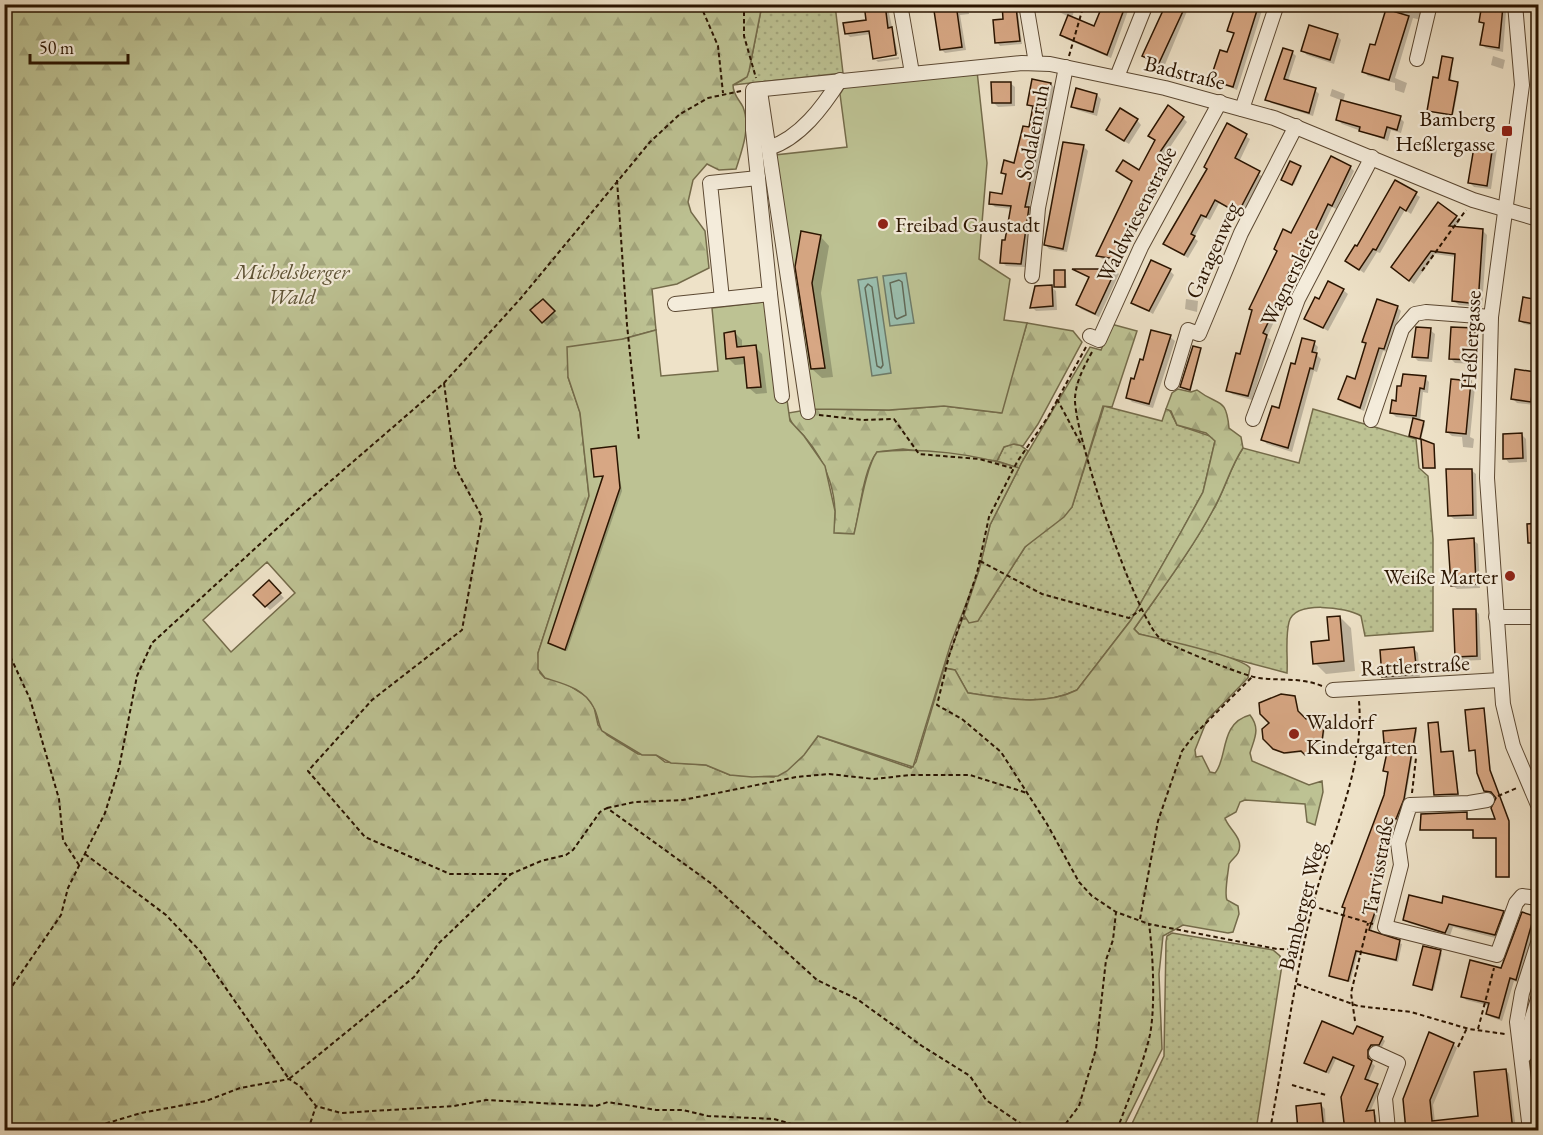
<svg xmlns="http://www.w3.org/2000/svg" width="1543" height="1135" font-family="'EB Garamond',serif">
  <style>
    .green { fill: url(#green-dots); stroke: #746b4a; stroke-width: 1.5 }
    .forest { fill: url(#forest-firs); stroke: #746b4a; stroke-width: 1.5; fill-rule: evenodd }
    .pitch { fill: #bdc293; stroke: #746b4a; stroke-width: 1.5 }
    .water { fill: #9bbfaf; stroke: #6e7b69; stroke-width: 1.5 }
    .shadow { fill: #0003 }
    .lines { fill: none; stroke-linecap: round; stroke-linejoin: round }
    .shore { stroke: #626a58; stroke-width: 1.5 }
    .building { fill: #d7a784; stroke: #2a1400; stroke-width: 1.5 }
    .minor-casing { stroke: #5b4832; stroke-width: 16 }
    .path { stroke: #2a1400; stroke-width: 2; stroke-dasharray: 4.5 3; stroke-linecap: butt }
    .minor { stroke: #f4ecdb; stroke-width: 14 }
    .poi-dot { fill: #8f2418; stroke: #f4ecdb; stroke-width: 2 }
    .labels { text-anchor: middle; stroke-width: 4.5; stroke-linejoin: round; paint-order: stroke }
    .street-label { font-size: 22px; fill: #2a1400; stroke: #f4ecdb }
    .poi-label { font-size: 22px; fill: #2a1400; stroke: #f4ecdb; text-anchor: end }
    .park-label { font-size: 22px; font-style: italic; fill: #5d5133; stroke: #f4ecdb }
  </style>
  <defs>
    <pattern id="green-dots" width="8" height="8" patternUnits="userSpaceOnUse" patternTransform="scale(1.5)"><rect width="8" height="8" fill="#bdc293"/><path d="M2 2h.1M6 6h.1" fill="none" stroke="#a3a67d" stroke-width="1.8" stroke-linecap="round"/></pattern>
    <pattern id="forest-firs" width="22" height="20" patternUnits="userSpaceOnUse" patternTransform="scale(1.5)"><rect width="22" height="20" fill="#bdc293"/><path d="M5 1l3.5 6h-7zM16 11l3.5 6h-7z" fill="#a3a67d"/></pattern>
  </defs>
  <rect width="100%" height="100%" fill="#eee2c8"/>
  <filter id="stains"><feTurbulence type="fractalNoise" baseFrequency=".00333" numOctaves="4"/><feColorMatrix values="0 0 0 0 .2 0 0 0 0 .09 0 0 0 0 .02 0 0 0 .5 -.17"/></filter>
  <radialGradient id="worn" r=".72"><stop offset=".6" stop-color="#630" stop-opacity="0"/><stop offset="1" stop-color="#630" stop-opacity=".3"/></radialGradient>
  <g class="green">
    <polygon points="762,5 835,5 843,73 733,85 744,79 749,71"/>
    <path d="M1104 406 1162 421 1166 409H1169L1177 425 1213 437 1215 441 1203 492 1181 532 1131 620 1077 690C1042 707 1004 698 968 693L955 670 944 668 964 615V619L981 616 1025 547 1072 507Z"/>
    <path d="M1313 409 1416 439 1419 468 1428 476 1433 539V631L1365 636 1361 616C1346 607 1295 600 1289 622 1285 638 1288 658 1287 673L1139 634 1134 629C1161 590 1191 551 1213 510 1225 490 1230 467 1243 448L1299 463Z"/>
    <polygon points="1011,444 1020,445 1028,451 1019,468 997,461 1004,447"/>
    <polygon points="1172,933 1273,950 1280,956 1282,965 1256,1130 1129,1130 1164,1056 1166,942 1167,936"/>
    <polygon points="1538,1012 1538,1130 1536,1130 1529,1052"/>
    <polygon points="483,1124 540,1124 624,1130 393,1130"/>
  </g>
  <g class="forest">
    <path d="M5 5H762L749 71 747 77 733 85C733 95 739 99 743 107 751 127 742 150 736 169L719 170 707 164 693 180 688 202 691 212 705 231 709 268 677 284 652 289 656 330 623 339 568 377 580 412 589 496 538 653 540 673 545 678 562 681 586 696 594 707 598 725 607 735 638 754 656 755 665 762 706 765 730 775 774 777 801 758 818 736 911 768 916 762 944 668 955 670 968 693C1004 698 1043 707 1077 690L1131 620 1181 532 1203 492 1215 441 1206 433 1177 425 1171 411 1166 409 1172 393 1178 389 1191 392 1197 390C1219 407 1226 396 1229 428L1241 437 1243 448C1230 467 1225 490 1213 510 1191 551 1161 590 1134 629L1139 634C1157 638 1242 657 1250 668L1248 678 1207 720 1195 750 1196 757 1202 756 1210 772 1215 773C1228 759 1219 723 1250 715 1261 729 1254 739 1250 753L1252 761 1309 785 1322 781 1323 792 1315 825 1307 822 1305 804 1245 800 1240 802 1236 812 1225 818C1228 829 1245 838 1238 853 1236 857 1231 860 1229 864 1228 874 1224 894 1227 900L1238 906 1239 914 1233 932 1228 933 1183 925 1163 936 1159 974 1162 1049 1122 1130H624L540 1124H483L393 1130H304L290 1124 245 1130H5ZM267 562 295 593 231 652 203 620Z"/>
    <path d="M1027 323 1073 331 1082 342 1038 424 1023 446 1014 444 1004 447 997 461 903 449 877 452C862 473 861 509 854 534L833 533C840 498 827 462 804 436 797 428 790 424 788 413L812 409 889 410 944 406 1001 413Z"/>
    <polygon points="1111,324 1137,331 1112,407 1103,406 1072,507 1064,517 1025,547 981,616 978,621 969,623 964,615 979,570 990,525 1022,462 1090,347 1101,350"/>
  </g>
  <g class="pitch">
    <polygon points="977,71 987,163 979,259 1010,279 1004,320 1027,323 1002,413 944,406 889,410 812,409 775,155 847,147 840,94 846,84"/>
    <path d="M773 301 790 421 804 436 825 466 835 511 834 533 854 534C859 514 866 466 877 452 923 447 975 454 1019 468L990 525 979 570 951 643 913 767 818 736 804 755 787 771 778 776 752 777 730 775 706 765 671 763 656 755H642L602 731C598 724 598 715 594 708 584 688 564 684 545 678L538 669V653L589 496 580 413 568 377 567 347 623 339 656 330 661 376 718 371 712 308Z"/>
  </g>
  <g class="water">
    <polygon points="906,273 914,323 890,326 883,276"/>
    <polygon points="877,277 891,373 872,376 858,280"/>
  </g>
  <g class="shadow">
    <polygon points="865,4 887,4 898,54 875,57 875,59 871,34 850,37 846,33 868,21"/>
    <polygon points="934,4 968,7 969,14 960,15 966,50 945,53 941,49"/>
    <polygon points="1003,4 1017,4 1022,44 1000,46 997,42 1004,20"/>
    <polygon points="1076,4 1072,18 1095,27 1104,4 1134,4 1132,9 1129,8 1111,58 1066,39 1062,35 1069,17 1046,5"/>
    <polygon points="1167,4 1190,4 1164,67 1143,56"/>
    <polygon points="1238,4 1264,4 1237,90 1212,79 1228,54 1235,35 1229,30"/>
    <polygon points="1400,4 1425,4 1421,20 1413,18 1395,78 1407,83 1404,93 1395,90 1395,83 1368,76 1364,72 1398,14"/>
    <polygon points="1502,7 1506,12 1503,52 1486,48 1481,44 1485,26 1481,21"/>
    <polygon points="1337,35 1341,40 1334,64 1307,55 1303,51"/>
    <polygon points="1292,52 1296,56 1288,81 1315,90 1319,94 1313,116 1271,103 1267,100"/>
    <polygon points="1493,56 1505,60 1503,69 1491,65"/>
    <polygon points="899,57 899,59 878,62 876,60"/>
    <polygon points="1452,60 1451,82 1459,85 1453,116 1430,112 1429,110 1439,80"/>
    <polygon points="1534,71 1538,71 1538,106 1532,102"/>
    <polygon points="1010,83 1015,87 1015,106 998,107 993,102"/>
    <polygon points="1051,84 1055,88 1029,209 1032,213 1025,267 1006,266 1002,262 1012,209 995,207 991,203 1003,196 1007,177 1002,173 1015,165 1031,129 1033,109 1029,105"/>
    <polygon points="1332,89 1345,94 1343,102 1400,118 1404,122 1401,133 1391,130 1388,141 1342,124 1338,120 1343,101 1330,96"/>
    <polygon points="1097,95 1101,99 1097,116 1077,110 1072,106"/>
    <polygon points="1183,118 1187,122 1164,156 1173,163 1120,263 1102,259 1098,255 1133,182 1118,171 1140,173 1156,141 1154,140"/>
    <polygon points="1137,120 1141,125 1129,144 1112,134"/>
    <polygon points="1228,125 1250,139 1239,162 1263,177 1242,215 1219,203 1210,220 1205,218 1194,238 1198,241 1188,258 1165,244 1209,169"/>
    <polygon points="1064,143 1084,147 1088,151 1067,252 1049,249 1045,244"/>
    <polygon points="1493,145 1497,149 1491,189 1474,187 1470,183"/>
    <polygon points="1538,149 1538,204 1532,199"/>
    <polygon points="1300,167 1301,168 1294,185 1285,181"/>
    <polygon points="1350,167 1354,171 1336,209 1332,207 1314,245 1310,243 1267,337 1271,340 1252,400 1232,394 1228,390 1291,235"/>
    <polygon points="1396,182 1420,197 1411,214 1405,210 1380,253 1377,252 1364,273 1347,261 1357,248"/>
    <polygon points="1456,217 1460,221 1454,228 1482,230 1487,235 1482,307 1459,305 1454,301 1456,257 1435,254 1414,284 1397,271"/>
    <polygon points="820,236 829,246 821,293 833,377 822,378 812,369 797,267"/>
    <polygon points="1115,270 1119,274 1099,317 1081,309 1077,305 1090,278 1076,271"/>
    <polygon points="1064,271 1067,288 1057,288 1056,286"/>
    <polygon points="1170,271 1174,275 1153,314 1133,302"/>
    <polygon points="1051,287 1056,291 1057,310 1036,311 1032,307"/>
    <polygon points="1534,287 1538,288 1538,327 1524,324 1520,321 1531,300"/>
    <polygon points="1343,290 1348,294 1328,331 1306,318 1320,301"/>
    <polygon points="1186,299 1198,301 1197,312 1185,309"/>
    <polygon points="543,301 558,317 547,326 532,311"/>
    <polygon points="1397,307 1401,311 1388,352 1383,351 1364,411 1344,403 1340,399 1356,381 1367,345 1364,342"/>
    <polygon points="1430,330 1435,334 1432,362 1418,361 1414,357"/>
    <polygon points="1474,330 1478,334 1477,364 1455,363 1451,359"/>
    <polygon points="735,333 742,340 742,348 755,347 762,354 767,393 756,394 749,388 746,364 735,365 728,358"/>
    <polygon points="1170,337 1175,341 1153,408 1132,402 1128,398 1144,362"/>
    <polygon points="1314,343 1318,347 1316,354 1321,359 1317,372 1314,371 1292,452 1267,444 1263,440 1280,410 1296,366"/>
    <polygon points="1200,349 1191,391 1183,389 1181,387"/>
    <polygon points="1534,373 1538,377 1534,405 1517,403 1513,399"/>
    <polygon points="1425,378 1429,382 1428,393 1423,392 1420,422 1425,424 1421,439 1411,436 1414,419 1396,417 1392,413 1397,403"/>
    <polygon points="1470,383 1475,387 1470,437 1474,439 1473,448 1463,447 1462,437 1452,436 1447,432"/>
    <polygon points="1522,435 1526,439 1527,462 1509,463 1505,458"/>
    <polygon points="1434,445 1436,469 1426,469 1424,467"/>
    <polygon points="615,448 622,491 567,651 550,642 604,477 595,476"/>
    <polygon points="1471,470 1476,474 1477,519 1454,519 1449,515"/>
    <polygon points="1538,525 1538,546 1534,547 1529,542"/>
    <polygon points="1473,540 1478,544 1480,588 1457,589 1452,585"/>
    <polygon points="1538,574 1538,602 1536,602 1532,598 1530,575"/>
    <polygon points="269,582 284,598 270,610 255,595"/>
    <polygon points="1475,610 1479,614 1481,660 1460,661 1456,656"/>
    <polygon points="1340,617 1351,628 1355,671 1326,674 1315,663 1331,642"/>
    <polygon points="1414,649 1418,653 1420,678 1388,681 1384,676"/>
    <polygon points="1281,696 1294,698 1299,714 1306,721 1325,729 1323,742 1315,746 1307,755 1304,752 1287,754 1277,751 1264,739 1271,723 1260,709 1265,700"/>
    <polygon points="1484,710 1491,773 1510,824 1510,878 1497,877 1497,839 1476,839 1475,831 1422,829 1466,814 1468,820 1497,820 1497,798 1485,790 1477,752 1470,750"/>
    <polygon points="1438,724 1442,753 1454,754 1459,796 1435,795"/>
    <polygon points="1415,729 1417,731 1405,802 1398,821 1396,820 1369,908 1378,912 1371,932 1402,944 1398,962 1358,952 1350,982 1332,978 1330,976 1386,796 1390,773 1385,770 1390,745 1385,743"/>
    <polygon points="1443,905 1503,912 1507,916 1499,939 1453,927 1450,936 1409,923 1404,919"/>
    <polygon points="1533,917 1537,921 1519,983 1514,981 1502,1021 1491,1017 1487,1014 1490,1006 1466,1000 1463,996 1502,969"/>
    <polygon points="1424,948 1442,953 1434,990 1414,984"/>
    <polygon points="1354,1036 1382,1038 1385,1041 1382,1047 1375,1048 1370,1054 1371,1062 1375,1066 1368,1082 1380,1089 1370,1112 1376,1115 1378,1130 1346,1130 1355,1067 1336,1059 1329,1074 1306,1062"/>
    <polygon points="1453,1044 1457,1048 1433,1105 1435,1122 1480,1117 1506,1070 1509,1074 1516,1130 1408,1130"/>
    <polygon points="1321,1105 1325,1109 1326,1130 1300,1130"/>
  </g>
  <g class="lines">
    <g class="shore">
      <polygon points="899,280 902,282 906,315 897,319 895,317 890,283"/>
      <polygon points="868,284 872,287 883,365 881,368 877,366 865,288"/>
    </g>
  </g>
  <g class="building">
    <polygon points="864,4 885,4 888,28 892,27 896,55 873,59 869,31 845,34 843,23 866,20"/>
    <polygon points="933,4 956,4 962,47 940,50"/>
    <polygon points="1002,4 1016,7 1020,41 995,43 993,20 1003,19"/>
    <polygon points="1103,4 1126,4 1107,55 1060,35 1068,15 1094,26"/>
    <polygon points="1166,4 1184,9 1159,63 1142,56"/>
    <polygon points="1236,4 1259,4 1233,87 1210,80 1220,50 1227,52 1234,33 1227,31"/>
    <polygon points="1482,4 1503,6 1499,48 1480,45 1484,23 1479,22"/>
    <polygon points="1386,9 1409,16 1389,80 1362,72 1370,44 1375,45"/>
    <polygon points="1309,25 1338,34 1330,60 1301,51"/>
    <polygon points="1283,48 1293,51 1284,79 1316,88 1309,113 1265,100"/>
    <polygon points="1442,56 1453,58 1449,80 1458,82 1452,115 1427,111 1433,77 1438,78"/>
    <polygon points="1032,79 1051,83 1025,207 1029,207 1021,264 1000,263 1002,240 1005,240 1011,206 989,204 990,192 1002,194 1006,174 1001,173 1004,160 1014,163 1023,126 1029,127 1033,106 1027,105"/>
    <polygon points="991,82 1011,82 1011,103 992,103"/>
    <polygon points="1076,88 1097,94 1093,112 1071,107"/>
    <polygon points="1341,100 1401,116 1397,130 1387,127 1384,138 1359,131 1360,127 1336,120"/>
    <polygon points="1168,105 1184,117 1160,152 1170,158 1116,259 1096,256 1132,181 1116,171 1123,160 1139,170 1155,140 1148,136"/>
    <polygon points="1120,108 1138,119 1124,141 1106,130"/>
    <polygon points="1227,123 1247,134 1235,158 1260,171 1238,213 1215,200 1206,217 1201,215 1191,234 1195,236 1184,255 1163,244 1207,169 1204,167"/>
    <polygon points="1475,141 1493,144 1487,186 1468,183"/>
    <polygon points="1063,142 1084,145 1063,249 1044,245"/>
    <polygon points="1331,156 1351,166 1332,206 1328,204 1310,242 1306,240 1286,278 1289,280 1263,333 1267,335 1248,396 1226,391 1236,353 1240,354 1252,310 1249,309 1277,251 1274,249 1283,229 1291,233"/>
    <polygon points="1290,161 1301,166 1292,185 1281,180"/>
    <polygon points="1395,180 1417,192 1406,211 1400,207 1376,250 1373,249 1359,270 1345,261 1355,245 1357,246"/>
    <polygon points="1438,202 1457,216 1449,226 1483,229 1478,304 1452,301 1455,254 1431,251 1409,281 1391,267"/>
    <polygon points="801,231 821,235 812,283 825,368 811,369 795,267"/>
    <polygon points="1151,260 1171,269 1149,311 1131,303"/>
    <polygon points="1072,269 1116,269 1095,314 1076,305 1089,277"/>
    <rect x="1054" y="270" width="11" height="17"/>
    <polygon points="1328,281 1344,289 1323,328 1304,319 1315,297 1319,299"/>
    <polygon points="1052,285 1053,306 1030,308 1035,286"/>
    <polygon points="1523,297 1539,300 1539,325 1519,321"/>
    <polygon points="543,299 555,311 542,323 530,310"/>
    <polygon points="1377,299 1398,306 1384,349 1379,348 1360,408 1338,399 1347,376 1355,379 1366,343 1362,342"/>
    <polygon points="1416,327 1431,328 1428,358 1412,357"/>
    <polygon points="1451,327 1475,328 1473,360 1449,359"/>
    <polygon points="1151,330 1171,335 1149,404 1126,398 1131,378 1134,379 1140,359 1143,360"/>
    <polygon points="735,331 737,347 756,345 761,387 747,388 744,357 726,359 724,333"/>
    <polygon points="1302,338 1315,341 1312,352 1317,353 1313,369 1310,368 1288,448 1261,440 1272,406 1279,408 1291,363 1295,364"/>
    <polygon points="1193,346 1201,348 1190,390 1180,387"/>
    <polygon points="1515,369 1535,372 1531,402 1511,399"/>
    <polygon points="1403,374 1426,376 1424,389 1420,388 1416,416 1390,413 1392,400 1396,401 1397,386 1401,386"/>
    <polygon points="1451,379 1471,381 1466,434 1446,432"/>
    <polygon points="1413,418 1424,421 1420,439 1409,436"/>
    <polygon points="1522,433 1523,458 1503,459 1503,434"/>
    <polygon points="1421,439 1434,444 1435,468 1423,468"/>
    <polygon points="616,446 620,488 565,650 548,643 603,476 594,477 591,449"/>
    <polygon points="1446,469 1472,469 1473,515 1448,516"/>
    <polygon points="1539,523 1539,543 1528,543 1527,524"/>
    <polygon points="1474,538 1476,584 1451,586 1448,540"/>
    <polygon points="269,580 281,593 265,607 253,595"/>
    <polygon points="1453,609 1476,609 1477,656 1455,657"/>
    <polygon points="1340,616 1344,661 1313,664 1311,642 1329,640 1327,617"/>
    <polygon points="1414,647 1417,674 1382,677 1380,650"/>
    <polygon points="1281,694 1295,696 1298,711 1306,719 1309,718 1324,726 1322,741 1314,744 1305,755 1301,751 1284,753 1273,749 1263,739 1262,729 1269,723 1260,714 1259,703"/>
    <polygon points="1484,708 1490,770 1509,821 1509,877 1496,877 1496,838 1473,838 1473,830 1420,830 1421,814 1467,812 1467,819 1495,819 1491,808 1496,798 1491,792 1484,791 1477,773 1475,750 1469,751 1465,710"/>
    <polygon points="1438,722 1441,752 1453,751 1458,794 1434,795 1428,723"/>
    <polygon points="1416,728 1404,799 1396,819 1394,819 1368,906 1376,909 1369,930 1400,940 1396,960 1356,951 1348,981 1329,976 1345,908 1342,907 1384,795 1388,772 1383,771 1389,743 1384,743 1383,731"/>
    <polygon points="1409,895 1442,903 1443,896 1504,911 1495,935 1449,924 1445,933 1403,920"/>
    <polygon points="1522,912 1534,916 1516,980 1510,978 1499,1018 1486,1014 1489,1003 1461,997 1470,960 1501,968"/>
    <polygon points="1423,946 1441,950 1432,990 1413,985"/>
    <polygon points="1322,1021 1353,1034 1357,1026 1383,1037 1379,1045 1371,1045 1368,1050 1368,1058 1372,1061 1365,1079 1378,1084 1366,1111 1374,1110 1376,1131 1345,1131 1341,1097 1354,1066 1333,1057 1326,1072 1304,1063"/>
    <polygon points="1429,1032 1454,1043 1430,1100 1432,1121 1478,1116 1474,1072 1506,1069 1513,1131 1406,1131 1403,1099"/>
    <polygon points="1321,1103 1324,1131 1298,1131 1296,1106"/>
  </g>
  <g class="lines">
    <g class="minor-casing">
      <g id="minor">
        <polyline points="900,4 912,73"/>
        <polyline points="1026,4 1036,63"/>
        <polyline points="1515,4 1522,85 1491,317 1487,478 1503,704 1513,746 1538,805"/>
        <polyline points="1417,59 1430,4"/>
        <polyline points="1117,77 1146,4"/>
        <polyline points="760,91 808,412"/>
        <polyline points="1242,109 1277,4"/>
        <path d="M769 148C800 138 823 107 840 80"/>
        <polyline points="1032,276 1038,208 1066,67"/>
        <polyline points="770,294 782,396"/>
        <polyline points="722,299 710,183 758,178"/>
        <polyline points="675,304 770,294 753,130 753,90 1022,63 1050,64 1165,88 1274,118 1473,200 1538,219"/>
        <polyline points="1090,336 1099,340 1141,247 1220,102"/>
        <polyline points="1172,383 1188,330 1199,334 1241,233 1296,126"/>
        <polyline points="1253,419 1298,299 1372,157"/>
        <polyline points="1371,420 1402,329 1415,314 1426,312 1491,317"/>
        <polyline points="1496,617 1538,617"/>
        <polyline points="1333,690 1500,680"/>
        <polyline points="1487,800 1469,803 1410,805 1398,843 1401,865 1385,927 1497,955 1516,903 1522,896 1538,898"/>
        <polyline points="1376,1053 1398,1063 1385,1098 1388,1130"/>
        <polyline points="1525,1055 1528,1031 1538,999"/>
        <polyline points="1530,1130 1517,1022 1522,993 1538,943"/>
      </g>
    </g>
    <g class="path">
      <polyline points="700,4 718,46 723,93"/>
      <polyline points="744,4 744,36 756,78"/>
      <polyline points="1069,56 1084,4"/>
      <polyline points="617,180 627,325 639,440"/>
      <polyline points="1422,271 1466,210"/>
      <polyline points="1086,347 1048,417 1017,462 989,517 977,573 949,656 937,705 962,719 1001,752 1047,824 1079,882 1092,896 1116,912 1149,924"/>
      <path d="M1092 352C1084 367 1076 381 1075 398 1073 431 1137 624 1162 640 1175 648 1244 676 1259 678 1280 681 1300 677 1322 686"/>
      <polyline points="444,383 455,467 482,517 462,630 372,700 308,771 365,837 450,874 511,874 541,861 566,855 573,850 600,812 607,808 712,884 817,980 857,999 922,1046 970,1076 986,1100 1030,1130"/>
      <polyline points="1057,399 1081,444"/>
      <polyline points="819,415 863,420 894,419 919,454 979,459 1012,468"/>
      <polyline points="980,561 1042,594 1129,618 1142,609"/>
      <polyline points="4,643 30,699 59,799 63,840 79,865"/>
      <polyline points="1412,793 1416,758"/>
      <polyline points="1498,796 1517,788"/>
      <polyline points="607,808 635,802 683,800 796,777 829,774 874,779 910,775 970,775 1027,793"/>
      <polyline points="85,854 166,915 200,951 289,1079 414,977 439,943 511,874"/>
      <polyline points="1312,906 1373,924"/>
      <polyline points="1140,919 1158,821 1182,751 1195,734 1252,677"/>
      <polyline points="1297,984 1358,1006 1411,1012 1469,1029 1505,1034"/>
      <polyline points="4,998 61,915 68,888 105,813 119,768 137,676 152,643 296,511 444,383 521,298 650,142 680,114 708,98 741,91"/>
      <polyline points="1355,1021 1351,993 1368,923"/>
      <polyline points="1478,1029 1494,968"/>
      <polyline points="1458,1047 1467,1028"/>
      <polyline points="1292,1085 1326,1095"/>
      <polyline points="84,1130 141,1113 206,1101 240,1088 289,1079 300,1086 316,1106 341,1113 454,1106 486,1100 596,1106 608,1102 656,1110 683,1110 708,1116 774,1119 795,1125 883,1128 892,1130"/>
      <polyline points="308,1130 316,1106"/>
      <path d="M937 1130C957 1124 973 1121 992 1130"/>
      <polyline points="1061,1130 1079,1106 1096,1049 1106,960 1113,940 1116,912"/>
      <path d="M1117 1130C1128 1100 1141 1070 1149 1039 1156 1011 1153 952 1149 924L1277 949 1303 950"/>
      <path d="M1270 1130C1284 1056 1294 979 1313 905 1329 838 1365 771 1359 701"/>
    </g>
    <use href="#minor" class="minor"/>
  </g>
  <g class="poi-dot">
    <rect x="1501" y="125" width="12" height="12" rx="3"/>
    <circle cx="883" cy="224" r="6"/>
    <circle cx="1510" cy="576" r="6"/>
    <circle cx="1294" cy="734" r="6"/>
  </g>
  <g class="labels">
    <g class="street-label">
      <text transform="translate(1185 72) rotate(14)" y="8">Badstraße</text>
      <text transform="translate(1032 132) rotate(-79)" y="8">Sodalenruh</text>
      <text transform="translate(1136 214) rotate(-63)" y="8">Waldwiesenstraße</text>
      <text transform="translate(1212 250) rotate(-66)" y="8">Garagenweg</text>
      <text transform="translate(1289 277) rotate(-64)" y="8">Wagnersleite</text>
      <text transform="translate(1470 340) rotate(-87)" y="8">Heßlergasse</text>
      <text transform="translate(1415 665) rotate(-3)" y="8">Rattlerstraße</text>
      <text transform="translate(1377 866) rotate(-80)" y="8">Tarvisstraße</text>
      <text transform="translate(1301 906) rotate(-76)" y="8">Bamberger Weg</text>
    </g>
    <g class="poi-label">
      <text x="1495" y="126">Bamberg<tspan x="1495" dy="25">Heßlergasse</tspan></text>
      <text x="895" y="232" text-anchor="start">Freibad Gaustadt</text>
      <text x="1498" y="584">Weiße Marter</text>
      <text x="1306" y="729" text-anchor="start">Waldorf<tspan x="1306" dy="25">Kindergarten</tspan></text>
    </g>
    <g class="park-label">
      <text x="292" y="279">Michelsberger<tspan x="292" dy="25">Wald</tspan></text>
    </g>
  </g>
  <rect width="1543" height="1135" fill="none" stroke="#eee2c8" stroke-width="24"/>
  <rect x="6" y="6" width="1531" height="1123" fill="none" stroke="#2a1400" stroke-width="3"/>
  <rect x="12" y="12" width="1519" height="1111" fill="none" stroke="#2a1400" stroke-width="1.5"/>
  <path d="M30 54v9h98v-9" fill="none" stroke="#2a1400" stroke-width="3"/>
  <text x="39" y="54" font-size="18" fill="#2a1400" stroke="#f4ecdb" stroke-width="4.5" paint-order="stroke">50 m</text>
  <rect width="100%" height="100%" filter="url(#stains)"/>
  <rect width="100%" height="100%" fill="url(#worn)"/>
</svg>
